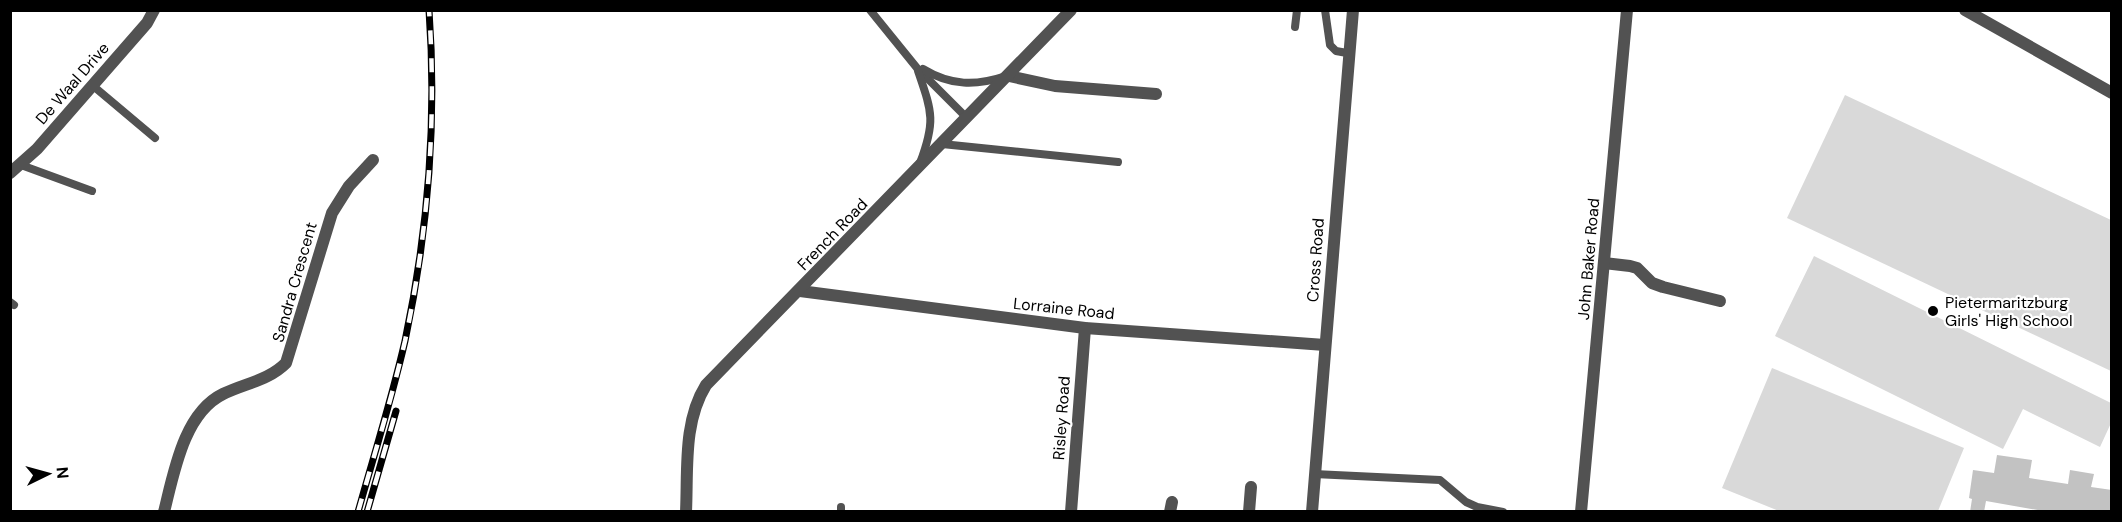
<svg xmlns="http://www.w3.org/2000/svg" width="2122" height="522" font-family="'DM Sans',sans-serif">
  <style>
    .green { fill: #d9d9d9 }
    .building { fill: #c2c2c2 }
    .lines { fill: none; stroke-linecap: round; stroke-linejoin: round }
    .service { stroke: #525252; stroke-width: 8 }
    .minor { stroke: #525252; stroke-width: 12 }
    .tertiary { stroke: #525252; stroke-width: 12 }
    .rail-casing { stroke: #000; stroke-width: 7 }
    .rail { stroke: #fff; stroke-width: 4.5; stroke-dasharray: 14; stroke-linecap: butt }
    .poi-dot { fill: #000; stroke: #fff; stroke-width: 2 }
    .labels { text-anchor: middle; stroke-width: 4.5; stroke-linejoin: round; paint-order: stroke }
    .street-label { font-size: 16px; fill: #000; stroke: #fff }
    .poi-label { font-size: 16px; fill: #000; stroke: #fff; text-anchor: start }
  </style>
  <rect width="100%" height="100%" fill="#fff"/>
  <g class="green">
    <polygon points="1845,95 2111,220 2111,371 1787,218"/>
    <polygon points="1814,256 2111,403 2111,423 2100,447 2023,409 2003,449 1775,336"/>
    <polygon points="1772,368 1964,448 1938,511 1779,511 1722,488"/>
  </g>
  <polygon class="building" points="1997,455 2032,460 2029,478 2068,484 2070,470 2094,474 2091,487 2112,490 2112,512 2049,512 1986,501 1984,512 1970,512 1972,499 1969,498 1973,470 1994,473"/>
  <g class="lines">
    <g class="service">
      <polyline points="870,10 917,68 967,118"/>
      <polyline points="1325,10 1330,45 1336,51 1347,53"/>
      <polyline points="1295,27 1297,10"/>
      <path d="M923 69C951 86 976 86 1006 76"/>
      <path d="M918 71C932 112 936 121 920 163"/>
      <polyline points="92,85 155,138"/>
      <polyline points="942,144 1118,162"/>
      <polyline points="21,165 92,191"/>
      <polyline points="10,302 14,305"/>
      <polyline points="1314,474 1440,480 1466,502 1477,507 1503,512"/>
      <polyline points="841,512 841,507"/>
    </g>
    <g class="minor">
      <polyline points="1965,10 2112,93"/>
      <polyline points="1009,76 1055,86 1156,94"/>
      <polyline points="10,173 37,149 147,23 154,10"/>
      <polyline points="1604,263 1630,266 1637,268 1652,283 1663,287 1720,301"/>
      <polyline points="800,291 1085,328 1325,345"/>
      <path d="M164 512C174 472 184 413 223 394 245 383 268 381 286 363L332 213 349 186 373 160"/>
      <polyline points="1071,512 1085,328"/>
      <polyline points="1170,512 1172,502"/>
      <polyline points="1249,512 1251,487"/>
      <polyline points="1312,512 1353,10"/>
      <polyline points="1581,512 1627,10"/>
    </g>
    <path class="tertiary" d="M686 512C688 469 683 422 706 385L1071 10"/>
    <g class="rail-casing">
      <g id="rail">
        <path d="M358 512C374 455 392 398 405 341 428 232 437 121 429 10"/>
        <polyline points="367,512 396,411"/>
      </g>
    </g>
    <use href="#rail" class="rail"/>
  </g>
  <circle class="poi-dot" cx="1933" cy="311" r="6"/>
  <g class="labels">
    <g class="street-label">
      <text transform="translate(72 83) rotate(-49)" y="6">De Waal Drive</text>
      <text transform="translate(832 234) rotate(-46)" y="6">French Road</text>
      <text transform="translate(1588 259) rotate(-85)" y="6">John Baker Road</text>
      <text transform="translate(1315 260) rotate(-86)" y="6">Cross Road</text>
      <text transform="translate(294 282) rotate(-74)" y="6">Sandra Crescent</text>
      <text transform="translate(1064 308) rotate(6)" y="6">Lorraine Road</text>
      <text transform="translate(1061 418) rotate(-86)" y="6">Risley Road</text>
    </g>
    <g class="poi-label">
      <text x="1945" y="308">Pietermaritzburg<tspan x="1945" dy="18">Girls' High School</tspan></text>
    </g>
  </g>
  <rect width="2122" height="522" fill="none" stroke="#000000" stroke-width="24"/>
  <g transform="translate(48 474) rotate(85)" stroke="#ffffff" stroke-width="4.5" paint-order="stroke">
  <path d="M0-4.5L10 22L0 15L-10 22Z" fill="#000000"/>
  <text y="-9" font-size="16" font-weight="bold" text-anchor="middle" fill="#000000">N</text>
  </g>
</svg>
